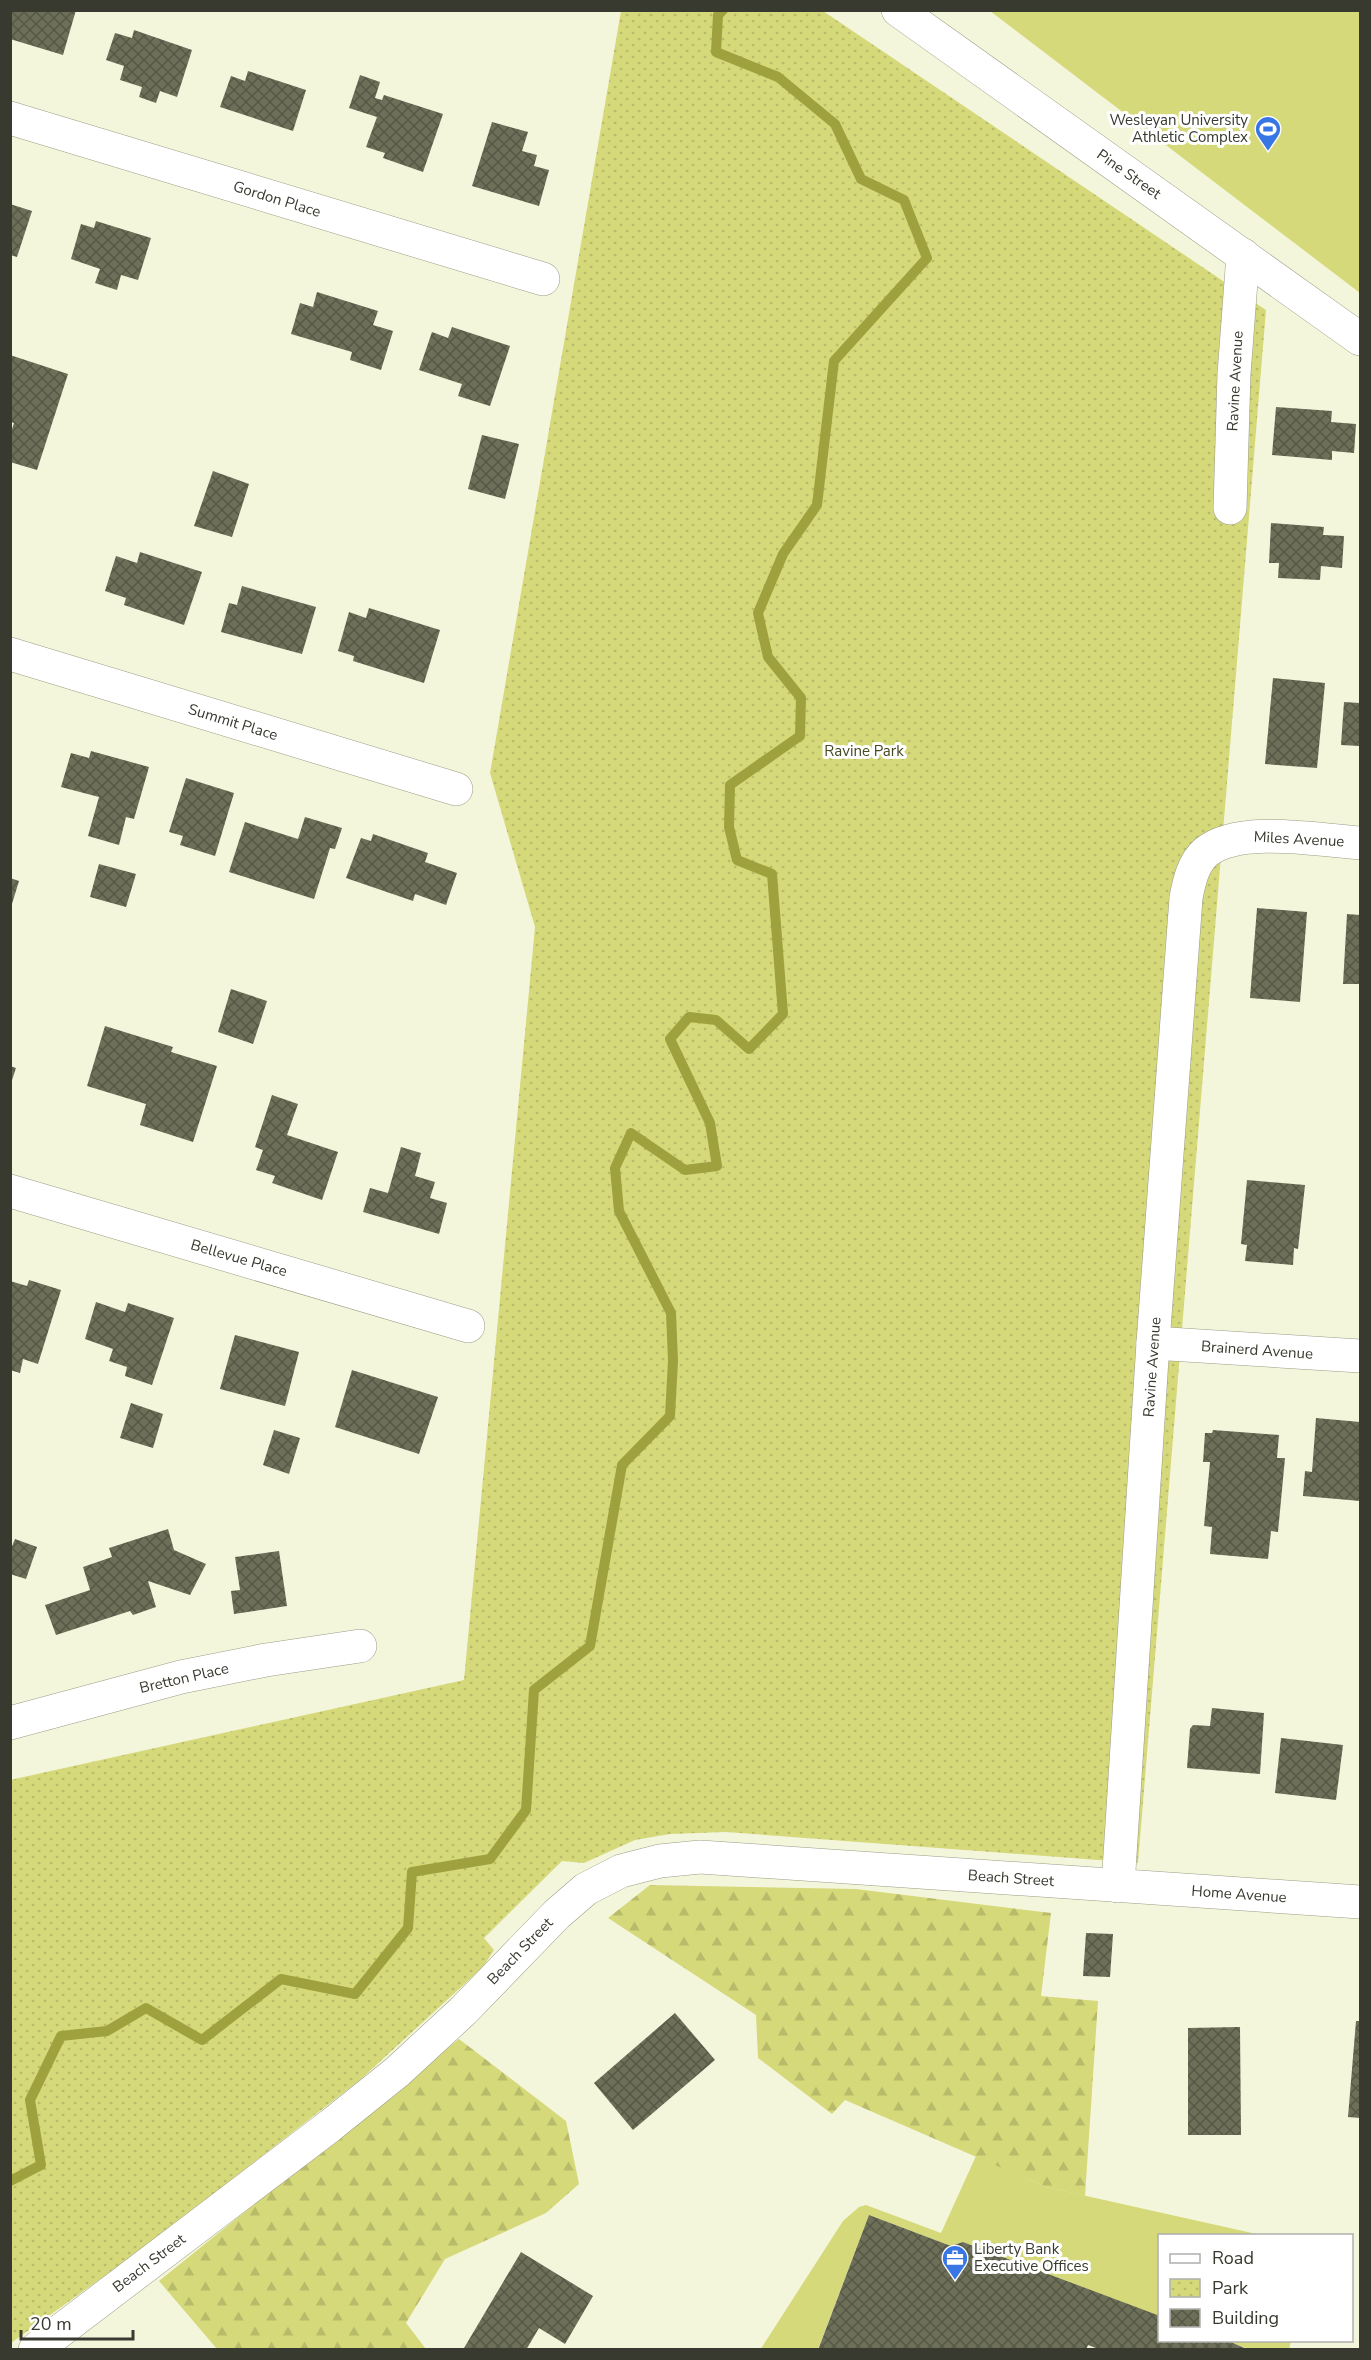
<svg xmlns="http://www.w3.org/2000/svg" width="1371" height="2360" font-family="'Nunito Sans',sans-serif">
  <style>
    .grass { fill: #d5d979 }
    .forest { fill: url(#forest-firs) }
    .park { fill: url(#park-dots) }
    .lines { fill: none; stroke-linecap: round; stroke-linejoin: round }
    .stream { stroke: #9fa13e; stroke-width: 10 }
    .building { fill: url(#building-cross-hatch) }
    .street-casing { stroke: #9b9d85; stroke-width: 34 }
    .secondary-casing { stroke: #9b9d85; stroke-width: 34 }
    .street { stroke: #fff; stroke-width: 33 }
    .secondary { stroke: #fff; stroke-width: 33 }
    .labels { text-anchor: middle; stroke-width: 6; stroke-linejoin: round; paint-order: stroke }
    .poi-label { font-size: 15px; fill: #38392f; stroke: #fff; text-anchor: end }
    .street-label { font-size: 15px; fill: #38392f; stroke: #fff }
    .park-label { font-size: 15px; fill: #47491f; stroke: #fff }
  </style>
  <defs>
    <pattern id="forest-firs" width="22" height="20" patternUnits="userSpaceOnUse" patternTransform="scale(1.5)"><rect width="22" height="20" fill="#d5d979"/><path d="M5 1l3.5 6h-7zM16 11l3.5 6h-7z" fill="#b8bb69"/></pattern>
    <pattern id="park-dots" width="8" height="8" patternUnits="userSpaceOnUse" patternTransform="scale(1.5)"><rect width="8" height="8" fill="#d5d979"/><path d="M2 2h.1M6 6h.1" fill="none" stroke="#b8bb69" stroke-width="1.8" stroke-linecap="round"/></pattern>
    <pattern id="building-cross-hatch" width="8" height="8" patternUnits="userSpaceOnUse" patternTransform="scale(1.5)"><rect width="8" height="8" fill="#6d6f58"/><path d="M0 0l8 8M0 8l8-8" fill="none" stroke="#565846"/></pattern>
  </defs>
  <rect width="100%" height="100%" fill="#f4f6dc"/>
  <g class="grass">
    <polygon points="990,11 1360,11 1360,293"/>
    <polygon points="976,2156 1046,2187 1261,2235 1160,2236 1159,2316 963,2242 951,2246 869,2215 818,2349 760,2350 843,2221 859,2207 866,2205 941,2233"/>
    <polygon points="1226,2341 1291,2341 1289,2350 1249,2349"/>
  </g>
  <g class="forest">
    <polygon points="650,1885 856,1889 1051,1913 1041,1996 1098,2001 1085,2196 1046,2187 845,2100 832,2114 758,2058 756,2015 608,1918"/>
    <polygon points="459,2039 566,2121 579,2184 546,2213 445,2259 406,2323 426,2349 217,2349 159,2281"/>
  </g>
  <polygon class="park" points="621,11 823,11 1266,310 1138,1863 726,1832 670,1834 635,1840 584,1863 562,1861 484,1938 494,1950 483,1967 361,2079 149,2244 11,2343 10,1780 464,1680 535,927 490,773"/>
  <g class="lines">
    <polyline class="stream" points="10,2181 41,2165 30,2100 61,2036 107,2031 146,2008 202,2040 281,1979 355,1994 408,1928 412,1872 490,1859 526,1810 534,1690 590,1646 622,1465 670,1416 673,1361 671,1313 619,1211 615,1168 631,1133 685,1170 717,1166 710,1123 670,1039 689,1017 716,1020 749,1049 783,1014 772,874 737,860 729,827 730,785 800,736 801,698 768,657 758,613 783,554 817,505 834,361 927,258 904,200 861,179 835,124 778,77 716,52 718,15 723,10"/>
  </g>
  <g class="building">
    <polygon points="10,10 76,10 63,55 10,39"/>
    <polygon points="134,30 192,50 177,97 160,91 156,103 139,97 142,87 120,80 124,66 106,60 115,33 132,38"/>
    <polygon points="248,71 306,90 293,131 220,107 231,76 245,81"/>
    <polygon points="360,75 380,82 375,98 382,100 384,95 443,114 423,172 383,158 385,153 366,147 377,117 349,108"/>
    <polygon points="492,122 528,132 522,151 537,155 534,166 549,170 539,206 472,186"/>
    <polygon points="10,204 32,211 17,257 10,255"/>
    <polygon points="96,221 151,238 138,280 121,275 117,290 95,283 100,269 71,259 81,224 94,228"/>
    <polygon points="317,292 378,311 373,325 393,331 381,370 350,360 352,352 291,334 300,303 313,307"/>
    <polygon points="452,327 510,346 490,406 458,396 462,384 419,370 432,332 448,338"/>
    <polygon points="10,355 68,374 37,470 10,462 10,435 14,423 10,422"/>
    <polygon points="1276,407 1332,411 1331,422 1356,424 1354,453 1332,451 1332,460 1272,455"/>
    <polygon points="482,435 519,444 505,499 468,489"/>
    <polygon points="213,471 249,484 232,537 194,526"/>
    <polygon points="1271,523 1324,527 1323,535 1344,536 1342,568 1321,566 1320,580 1278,578 1279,563 1269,563"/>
    <polygon points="140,552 202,572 184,625 124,605 126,598 105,591 116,556 137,563"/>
    <polygon points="242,586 316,607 302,654 221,632 229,603 237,605"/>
    <polygon points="369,608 440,630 424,683 353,661 354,656 338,651 349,612 366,618"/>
    <polygon points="1273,678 1325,683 1317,768 1265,764"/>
    <polygon points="1344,702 1360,703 1360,746 1341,745"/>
    <polygon points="91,751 149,767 134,819 126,817 119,845 88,836 99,797 61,787 71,753 89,758"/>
    <polygon points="186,778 234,793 215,856 180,845 183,836 169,832"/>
    <polygon points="305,817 342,828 335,849 330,848 314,899 229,872 245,822 298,839"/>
    <polygon points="373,834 428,853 425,862 457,873 446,905 415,894 413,901 346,878 361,838 371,841"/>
    <polygon points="99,864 136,874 126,907 90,897"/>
    <polygon points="10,878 19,881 11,907 10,907"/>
    <polygon points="1257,908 1307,912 1300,1002 1250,998"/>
    <polygon points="1347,914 1360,915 1360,984 1343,984"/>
    <polygon points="231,989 267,1001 253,1044 218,1032"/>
    <polygon points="105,1026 173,1047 171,1052 217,1066 193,1142 140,1125 146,1104 87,1086"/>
    <polygon points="10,1066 16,1068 11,1083 10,1083"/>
    <polygon points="272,1095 298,1104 287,1135 338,1152 322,1200 272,1183 275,1176 256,1170 263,1150 255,1147"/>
    <polygon points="401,1147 421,1153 415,1176 435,1182 430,1198 447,1203 439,1234 363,1212 370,1188 388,1193"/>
    <polygon points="1247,1180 1305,1185 1298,1249 1294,1248 1293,1265 1245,1261 1247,1245 1241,1244"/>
    <polygon points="29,1280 61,1290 38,1364 23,1359 20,1373 10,1370 10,1281 27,1286"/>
    <polygon points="96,1302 125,1312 128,1303 174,1318 152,1385 125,1376 127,1367 109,1361 113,1349 85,1339"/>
    <polygon points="235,1335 299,1352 285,1406 220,1389"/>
    <polygon points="352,1370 438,1397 419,1454 335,1427"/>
    <polygon points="131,1403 163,1414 153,1448 120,1438"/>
    <polygon points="1316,1418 1360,1422 1360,1501 1303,1496 1305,1471 1312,1472"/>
    <polygon points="274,1430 300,1438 289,1474 263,1465"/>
    <polygon points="1213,1430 1279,1435 1277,1458 1285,1458 1278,1532 1271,1531 1268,1559 1210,1554 1212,1527 1204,1526 1210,1462 1203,1462 1205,1433 1212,1433"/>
    <polygon points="168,1529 174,1550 206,1564 190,1595 148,1581 156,1607 133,1615 130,1611 56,1635 45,1605 90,1590 83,1567 112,1557 109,1548"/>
    <polygon points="15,1539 37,1547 26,1579 10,1574 10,1551"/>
    <polygon points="279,1551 287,1606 234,1614 231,1591 240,1590 235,1557"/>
    <polygon points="1212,1708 1264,1713 1260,1774 1187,1768 1190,1729 1193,1725 1210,1726"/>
    <polygon points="1281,1738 1343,1745 1336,1800 1275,1793"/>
    <polygon points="1086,1933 1113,1934 1110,1977 1083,1976"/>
    <polygon points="675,2013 715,2060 633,2130 594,2083"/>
    <polygon points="1356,2021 1360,2021 1360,2118 1348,2117"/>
    <polygon points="1240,2027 1241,2135 1188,2135 1188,2028"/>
    <polygon points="869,2215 951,2246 963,2242 1160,2316 1160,2340 1226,2340 1249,2350 1101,2350 1088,2345 1086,2350 818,2350"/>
    <polygon points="521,2252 593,2296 565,2344 539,2328 526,2350 467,2350 464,2348"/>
  </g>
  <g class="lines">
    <g class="street-casing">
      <g id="street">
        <polyline points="10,118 543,279"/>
        <polyline points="1230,508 1234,374 1243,255"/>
        <polyline points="10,654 456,789"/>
        <polyline points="10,1191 468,1326"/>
        <polyline points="1153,1343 1360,1356"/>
        <polyline points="10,1723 181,1677 266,1660 360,1646"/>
        <path d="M1118 1886 1153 1343 1186 898C1189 882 1193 863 1206 852 1239 825 1319 840 1360 843"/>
        <polyline points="35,2350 331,2125 397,2072 463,2011 557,1914 586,1889 621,1871 660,1861 700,1857 1360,1902"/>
      </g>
    </g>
    <g class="secondary-casing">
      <polyline id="secondary" points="898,10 1360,339"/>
    </g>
    <use href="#street" class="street"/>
    <use href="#secondary" class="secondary"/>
  </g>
  <defs>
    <g id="stadium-pin" transform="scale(1.35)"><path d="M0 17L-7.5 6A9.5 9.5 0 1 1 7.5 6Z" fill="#3776e4" stroke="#fff"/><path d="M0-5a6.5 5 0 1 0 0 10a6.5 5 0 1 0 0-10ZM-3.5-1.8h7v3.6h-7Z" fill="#fff"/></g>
    <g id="office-pin" transform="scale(1.35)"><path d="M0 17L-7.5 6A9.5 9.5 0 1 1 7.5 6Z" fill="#3776e4" stroke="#fff"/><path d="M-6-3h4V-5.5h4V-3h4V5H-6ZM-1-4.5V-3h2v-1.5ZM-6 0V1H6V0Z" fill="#fff"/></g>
  </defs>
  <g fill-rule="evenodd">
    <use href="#stadium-pin" x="1268" y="129"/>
    <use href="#office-pin" x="955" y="2258"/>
  </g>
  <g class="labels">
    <g class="poi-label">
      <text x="1248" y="125">Wesleyan University<tspan x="1248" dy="17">Athletic Complex</tspan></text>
      <text x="974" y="2254" text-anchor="start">Liberty Bank<tspan x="974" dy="17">Executive Offices</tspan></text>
    </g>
    <g class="street-label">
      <text transform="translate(1129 174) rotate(35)" y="5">Pine Street</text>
      <text transform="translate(277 199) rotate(17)" y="5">Gordon Place</text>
      <text transform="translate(1235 381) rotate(-87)" y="5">Ravine Avenue</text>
      <text transform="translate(233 722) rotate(17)" y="5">Summit Place</text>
      <text transform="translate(1299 839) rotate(3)" y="5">Miles Avenue</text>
      <text transform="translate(239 1258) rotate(16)" y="5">Bellevue Place</text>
      <text transform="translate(1257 1350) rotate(4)" y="5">Brainerd Avenue</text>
      <text transform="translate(1152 1367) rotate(-86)" y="5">Ravine Avenue</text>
      <text transform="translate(184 1678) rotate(-13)" y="5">Bretton Place</text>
      <text transform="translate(1011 1878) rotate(4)" y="5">Beach Street</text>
      <text transform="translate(1239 1894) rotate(4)" y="5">Home Avenue</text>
      <text transform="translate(520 1951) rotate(-46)" y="5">Beach Street</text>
      <text transform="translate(149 2263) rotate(-37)" y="5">Beach Street</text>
    </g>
    <g class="park-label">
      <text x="864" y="756">Ravine Park</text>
    </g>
  </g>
  <rect width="1371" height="2360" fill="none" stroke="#38392f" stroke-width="24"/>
  <rect x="1158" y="2234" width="195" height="108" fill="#ffffff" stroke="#afb0ac" stroke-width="1.5"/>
  <rect x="1170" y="2254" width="30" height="9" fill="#ffffff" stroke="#afb0ac" stroke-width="1.5"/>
  <text x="1212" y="2264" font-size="18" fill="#38392f">Road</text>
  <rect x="1170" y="2279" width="30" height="18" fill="url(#park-dots)" stroke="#afb0ac" stroke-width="1.5"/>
  <text x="1212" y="2294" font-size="18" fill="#38392f">Park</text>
  <rect x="1170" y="2309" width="30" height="18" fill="url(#building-cross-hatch)" stroke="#afb0ac" stroke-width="1.5"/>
  <text x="1212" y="2324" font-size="18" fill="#38392f">Building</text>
  <path d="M21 2330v9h112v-9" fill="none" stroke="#38392f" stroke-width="3"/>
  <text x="30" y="2330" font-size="18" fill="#38392f" stroke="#ffffff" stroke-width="4.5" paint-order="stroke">20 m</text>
</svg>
